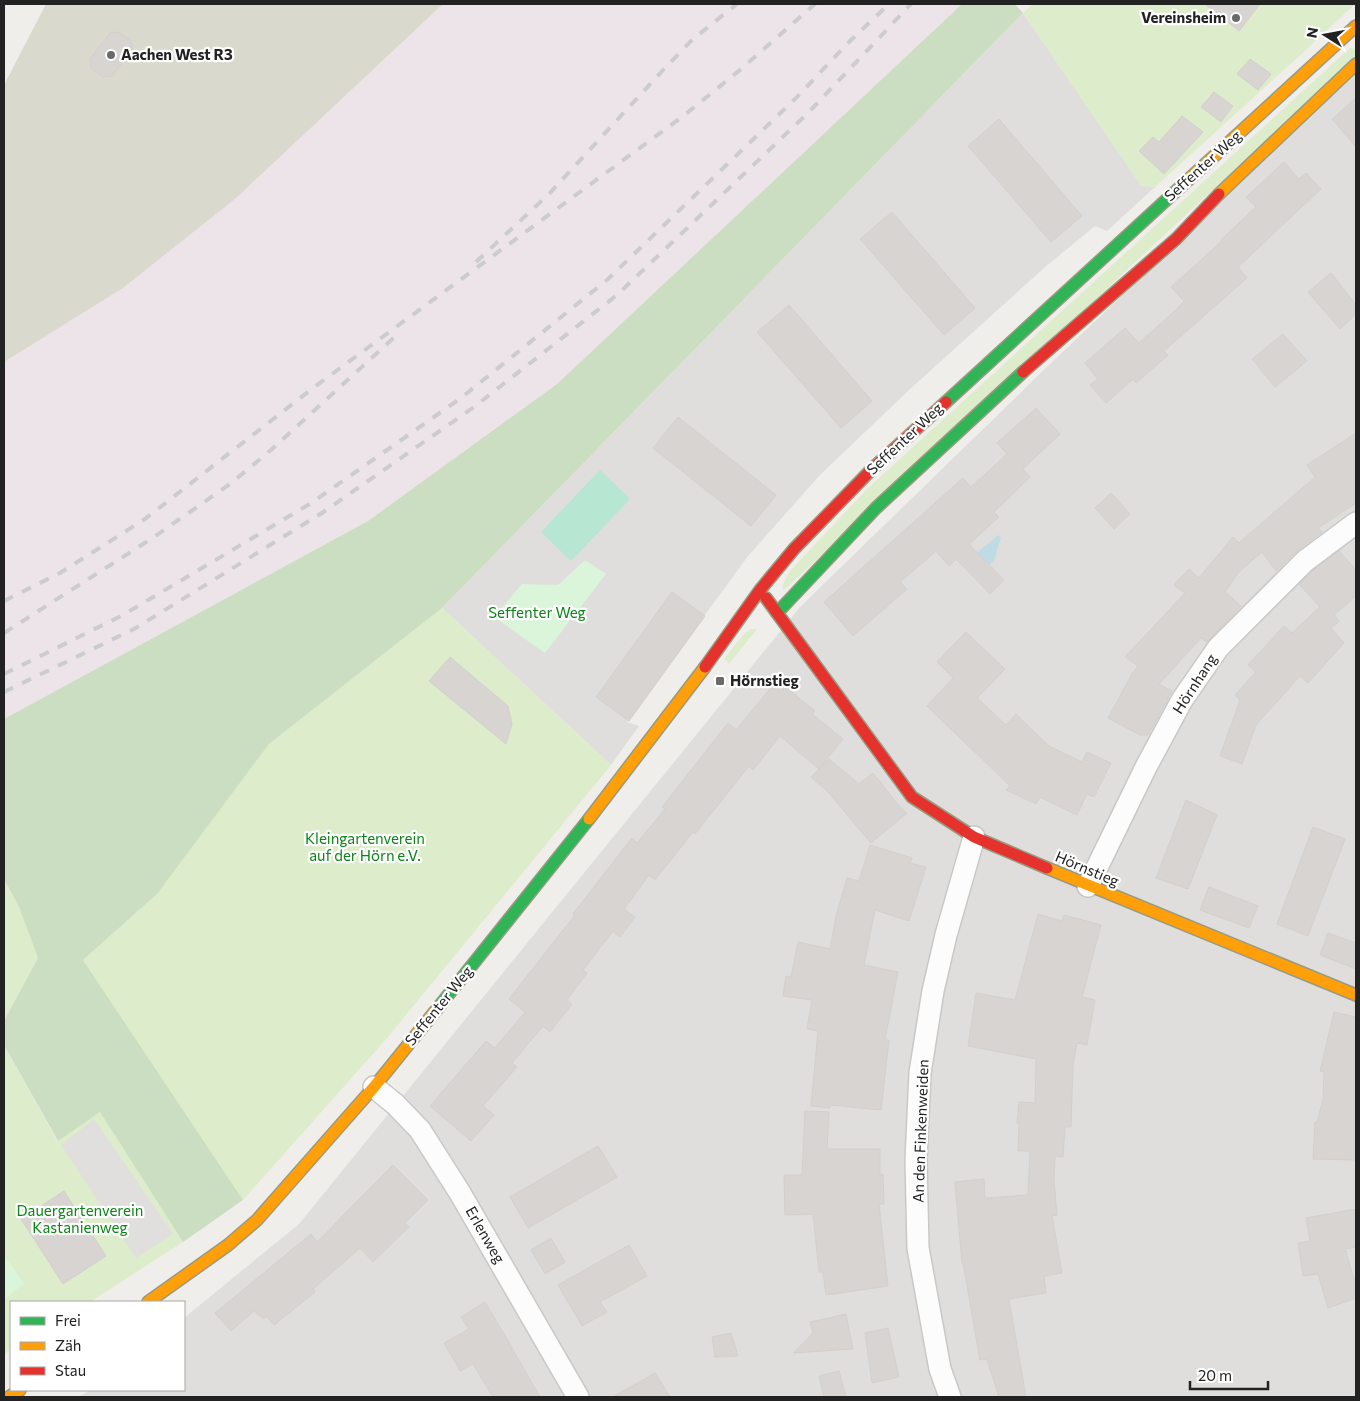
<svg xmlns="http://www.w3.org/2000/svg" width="1360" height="1401" font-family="Commissioner,sans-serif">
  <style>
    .residential { fill: #dfdedc }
    .industrial { fill: #ede4e9 }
    .construction { fill: #d9d9cd }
    .grass { fill: #ddeccb }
    .forest { fill: #cbdec1 }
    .park { fill: #daf5da }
    .pitch { fill: #b7e6d2 }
    .parking { fill: #e0dfde }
    .water { fill: #bfdbe3 }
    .building { fill: #d7d4d2; stroke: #d3d0cc }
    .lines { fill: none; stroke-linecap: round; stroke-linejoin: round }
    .street-casing { stroke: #c9c8c7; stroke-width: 24 }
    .fast-casing { stroke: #999a82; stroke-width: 14 }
    .slow-casing { stroke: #999a82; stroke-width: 14 }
    .jam-casing { stroke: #999a82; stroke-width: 14 }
    .street { stroke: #fdfcfc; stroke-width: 21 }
    .fast { stroke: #30b455; stroke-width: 11 }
    .slow { stroke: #ff9f0a; stroke-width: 11 }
    .jam { stroke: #e5322d; stroke-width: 11 }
    .rail { stroke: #ccc; stroke-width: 4; stroke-dasharray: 10 10; stroke-linecap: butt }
    .poi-dot { fill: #6a6968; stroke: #fff; stroke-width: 2 }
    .labels { text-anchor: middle; stroke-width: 4.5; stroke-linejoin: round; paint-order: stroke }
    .poi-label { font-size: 15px; font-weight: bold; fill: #222; stroke: #fff; text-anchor: start }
    .street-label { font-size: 15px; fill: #222; stroke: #fff }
    .park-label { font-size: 15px; fill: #0c8416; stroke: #fff }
  </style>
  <rect width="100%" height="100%" fill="#f0eeeb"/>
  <g class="residential">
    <polygon points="1023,13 1141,185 1155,187 1107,231 1095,226 1044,268 908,391 820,475 748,556 627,722 639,726 611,765 442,608"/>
    <polygon points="1356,73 1356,1397 79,1397 90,1390 184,1390 184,1318 299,1224 800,607 1048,366"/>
  </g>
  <polygon class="industrial" points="443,4 962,4 557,384 368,521 4,719 4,362 123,288 235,199"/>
  <polygon class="construction" points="46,4 443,4 235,199 123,288 4,362 4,85"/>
  <g class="grass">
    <polygon points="1033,4 1355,4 1307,49 1155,187 1141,186 1023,13"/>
    <polygon points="1350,48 1356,49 1356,56 783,591 783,584 790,571 867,489"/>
    <polygon points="442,608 611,765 388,1037 243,1200 83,960 157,894 269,744"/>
    <polygon points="751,629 757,629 729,664 724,659 744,634"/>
    <polygon points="4,879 19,907 38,958 4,1021"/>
    <polygon points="4,1045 57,1141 100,1112 183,1242 90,1302 11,1302 11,1350 4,1354"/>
  </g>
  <polygon class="forest" points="962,4 1015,4 1023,13 442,608 269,744 157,894 83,960 243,1200 183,1242 100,1112 58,1141 4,1045 4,1021 38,958 19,907 4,879 4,719 368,521 557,384"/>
  <g class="park">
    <polygon points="585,560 606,574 545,653 494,617 522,584 558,585"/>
    <polygon points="7,1259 24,1284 4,1299 4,1262"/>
  </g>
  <polygon class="pitch" points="600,470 630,499 571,561 541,532"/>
  <polygon class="parking" points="94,1119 173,1234 136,1258 61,1145"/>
  <path class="water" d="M998 535 1001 538C1000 541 999 543 998 546 995 556 997 563 985 566L973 556Z"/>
  <g class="building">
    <polygon points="1205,4 1260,4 1239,31"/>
    <polygon points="119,32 131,41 132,50 112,76 103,77 91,68 90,59 110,33"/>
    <polygon points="1250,59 1271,74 1258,90 1237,74"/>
    <polygon points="1214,92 1233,106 1221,122 1201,107"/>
    <polygon points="1356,98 1356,147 1332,119"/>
    <polygon points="1182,116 1203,132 1164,174 1139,151 1153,137 1159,142"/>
    <polygon points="999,119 1082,216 1051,242 968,146"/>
    <polygon points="1284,162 1299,179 1306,173 1321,189 1238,267 1247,278 1164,351 1168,355 1136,383 1133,379 1106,403 1090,385 1098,379 1085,363 1125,328 1139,343 1177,309 1184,301 1171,287 1222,241 1221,240 1256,207 1246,197"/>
    <polygon points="892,212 975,308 944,335 860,239"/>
    <polygon points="1331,273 1356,305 1356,314 1340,329 1308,292"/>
    <polygon points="789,305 872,401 841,428 757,332"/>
    <polygon points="1283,334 1307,361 1275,387 1252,359"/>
    <polygon points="1036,408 1060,434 1023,469 1030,477 994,512 999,517 969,544 1004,580 990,594 956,559 949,566 936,551 900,582 907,589 853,636 824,602 963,478 971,487 1007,454 997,443"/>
    <polygon points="678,417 776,495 751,526 653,448"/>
    <polygon points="1356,433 1356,503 1318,528 1322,532 1297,551 1276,571 1262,552 1238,573 1225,592 1241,606 1207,642 1201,638 1159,684 1172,691 1148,735 1140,735 1108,718 1132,674 1138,666 1125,657 1185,593 1174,585 1189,569 1199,578 1233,537 1239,543 1315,477 1307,465"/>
    <polygon points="1111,493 1130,514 1114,529 1095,508"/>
    <polygon points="1339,551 1356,570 1356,596 1334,615 1339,621 1331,628 1344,643 1308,683 1300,676 1256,725 1242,764 1220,756 1240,700 1235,695 1256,672 1248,665 1284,626 1292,633 1320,607 1299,584 1313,570"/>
    <polygon points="672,592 705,616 629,721 596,697"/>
    <polygon points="966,632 1005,669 977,698 1006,725 1016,714 1049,746 1082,762 1087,752 1111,763 1094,797 1087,794 1077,815 1040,797 1036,804 1006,790 1010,786 927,706 953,678 937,662"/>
    <polygon points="450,657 508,706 512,724 506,744 429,681"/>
    <polygon points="777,680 815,711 812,714 843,739 819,769 780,736 753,770 749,766 695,834 693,832 655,880 649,875 624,909 635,917 620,937 613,931 583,970 587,973 567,1000 572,1004 550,1032 543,1026 512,1063 517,1067 483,1106 494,1115 471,1141 430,1106 486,1041 495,1048 525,1012 509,999 575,915 573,914 632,838 637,843 665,809 662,807 728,723 736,730"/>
    <polygon points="829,759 859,784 873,773 899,806 907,813 871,843 828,792 811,777"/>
    <polygon points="1186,800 1217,815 1188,889 1156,878"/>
    <polygon points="1313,827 1345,839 1308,936 1277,924"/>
    <polygon points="870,845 912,858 910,863 926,867 909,921 875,910 864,965 898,972 885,1040 889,1040 881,1110 831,1105 830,1108 811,1106 818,1031 807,1029 812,1000 783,996 786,976 791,977 798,942 830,949 836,916 847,878 859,881"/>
    <polygon points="1209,887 1258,906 1249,928 1200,910"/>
    <polygon points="1038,914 1062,921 1064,915 1101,925 1082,997 1095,1000 1087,1045 1077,1043 1073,1065 1071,1127 1065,1127 1063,1157 1055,1156 1054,1180 1057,1215 1052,1216 1062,1273 1044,1276 1046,1293 1009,1299 1026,1397 999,1397 987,1359 980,1360 963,1263 962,1263 955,1182 984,1179 985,1198 1028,1195 1030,1151 1018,1151 1019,1123 1017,1123 1019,1102 1035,1103 1036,1059 968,1046 976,993 1015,1000"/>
    <polygon points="1328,933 1356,943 1356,969 1320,955"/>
    <polygon points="1334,1012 1356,1017 1356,1160 1313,1159 1315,1122 1317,1122 1323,1100 1324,1072 1320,1071"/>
    <polygon points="805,1111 829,1112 827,1149 880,1149 880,1175 883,1174 884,1204 879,1204 888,1286 826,1295 823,1272 819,1272 813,1214 785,1215 784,1175 802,1175"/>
    <polygon points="598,1146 617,1177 528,1228 510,1197"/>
    <polygon points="393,1165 428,1200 405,1223 409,1227 373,1262 360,1248 313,1289 315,1292 274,1325 266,1316 264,1319 254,1311 231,1331 215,1313 311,1234 317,1242"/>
    <polygon points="64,1191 106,1256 63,1284 21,1219"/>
    <polygon points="1356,1209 1356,1247 1345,1249 1356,1285 1356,1298 1328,1308 1318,1274 1303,1276 1298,1243 1310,1241 1306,1218"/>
    <polygon points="551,1238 565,1262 545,1274 531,1250"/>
    <polygon points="629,1245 647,1276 600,1302 607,1312 582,1326 558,1285"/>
    <polygon points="485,1302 507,1339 540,1397 493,1397 473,1364 460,1371 444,1343 469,1329 461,1317"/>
    <polygon points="846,1314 853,1349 793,1353 813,1333 810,1322"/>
    <polygon points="888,1328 899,1377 872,1383 865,1333"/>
    <polygon points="731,1333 738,1356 715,1357 712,1337"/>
    <polygon points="839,1371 846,1397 824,1397 819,1376"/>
    <polygon points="655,1373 670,1397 613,1397"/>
  </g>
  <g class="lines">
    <g class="street-casing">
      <g id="street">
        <polyline points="1088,886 1146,767 1182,700 1218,648 1305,561 1356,523"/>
        <polyline points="374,1087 395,1104 420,1130 460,1193 578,1397"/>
        <polyline points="950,1397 940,1369 918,1248 916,1160 920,1073 933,991 946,935 974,837"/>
      </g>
    </g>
    <g class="fast-casing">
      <g id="fast">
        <polyline points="946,402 1188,180"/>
        <polyline points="777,613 876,508 1023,372"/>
        <polyline points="437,1009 589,819"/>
      </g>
    </g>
    <g class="slow-casing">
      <g id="slow">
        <polyline points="1188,180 1356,26"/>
        <polyline points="1219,194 1356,64"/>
        <polyline points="589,819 705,667"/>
        <polyline points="1047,868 1356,995"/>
        <polyline points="148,1302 228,1245 257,1220 374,1087 437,1009"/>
        <polyline points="9,1397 20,1390"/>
      </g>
    </g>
    <g class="jam-casing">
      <g id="jam">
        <polyline points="1023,372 1176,239 1219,194"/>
        <polyline points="766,598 912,797 974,837 1047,868"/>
        <polyline points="705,667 760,590 794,549 872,469 946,402"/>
      </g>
    </g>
    <use href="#street" class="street"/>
    <use href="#fast" class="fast"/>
    <use href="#slow" class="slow"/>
    <use href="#jam" class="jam"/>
    <g class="rail">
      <polyline points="476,262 549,194 664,69 693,39 737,4"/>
      <polyline points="4,601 60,573 145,519 313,388 682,117 740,70 815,4"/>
      <polyline points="4,633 151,539 230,484 271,450 399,333"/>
      <polyline points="4,674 123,615 313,502 461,398 607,280 796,98 849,42 889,4"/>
      <polyline points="4,692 134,629 322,513 474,407 617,295 809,112 911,4"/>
    </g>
  </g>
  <g class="poi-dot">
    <circle cx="1236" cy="18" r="5"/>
    <circle cx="111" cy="55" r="5"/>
    <rect x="715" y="676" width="10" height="10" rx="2.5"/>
  </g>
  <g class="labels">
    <g class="poi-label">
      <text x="1226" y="23" text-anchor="end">Vereinsheim</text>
      <text x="121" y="60">Aachen West R3</text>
      <text x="730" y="686">Hörnstieg</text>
    </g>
    <g class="street-label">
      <text transform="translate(1203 166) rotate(-42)" y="5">Seffenter Weg</text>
      <text transform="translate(905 439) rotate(-43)" y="5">Seffenter Weg</text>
      <text transform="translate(1195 684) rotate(-57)" y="5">Hörnhang</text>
      <text transform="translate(1087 869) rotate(23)" y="5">Hörnstieg</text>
      <text transform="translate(439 1006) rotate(-51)" y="5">Seffenter Weg</text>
      <text transform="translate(921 1131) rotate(-88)" y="5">An den Finkenweiden</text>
      <text transform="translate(485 1235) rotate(60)" y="5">Erlenweg</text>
    </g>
    <g class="park-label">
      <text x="537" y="618">Seffenter Weg</text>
      <text x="365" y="844">Kleingartenverein<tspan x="365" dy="17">auf der Hörn e.V.</tspan></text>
      <text x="80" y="1216">Dauergartenverein<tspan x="80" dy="17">Kastanienweg</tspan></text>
    </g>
  </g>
  <rect width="1360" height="1401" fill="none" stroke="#222222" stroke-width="10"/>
  <rect x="10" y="1301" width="175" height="90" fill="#ffffff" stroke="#a7a7a7"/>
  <rect x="20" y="1317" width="25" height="8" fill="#30b455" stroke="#a7a7a7"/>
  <text x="55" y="1326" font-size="15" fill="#222222">Frei</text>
  <rect x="20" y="1342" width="25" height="8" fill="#ff9f0a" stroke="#a7a7a7"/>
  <text x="55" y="1351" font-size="15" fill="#222222">Zäh</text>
  <rect x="20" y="1367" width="25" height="8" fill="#e5322d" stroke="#a7a7a7"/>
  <text x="55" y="1376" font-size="15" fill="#222222">Stau</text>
  <g transform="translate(1325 35) rotate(281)" stroke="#ffffff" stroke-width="4" paint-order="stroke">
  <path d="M0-4L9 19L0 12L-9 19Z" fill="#222222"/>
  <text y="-8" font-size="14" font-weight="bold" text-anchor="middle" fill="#222222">N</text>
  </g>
  <path d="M1190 1381v8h78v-8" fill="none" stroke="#222222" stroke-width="2.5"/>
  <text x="1198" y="1381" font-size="15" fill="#222222" stroke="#ffffff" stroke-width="4" paint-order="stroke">20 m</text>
</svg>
